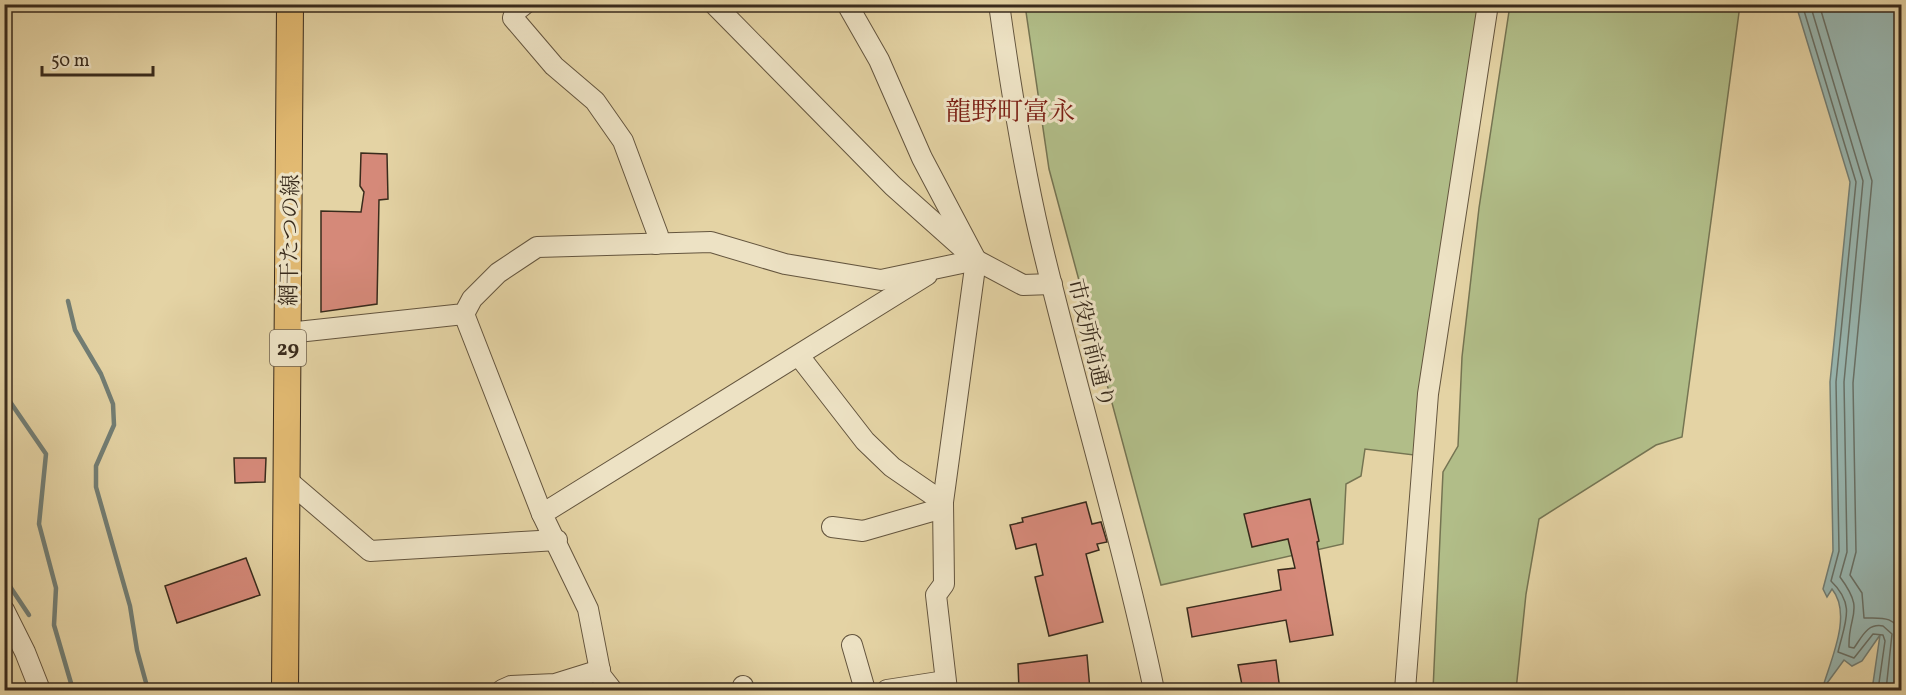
<svg xmlns="http://www.w3.org/2000/svg" width="1906" height="695" font-family="Vollkorn,'Noto Serif JP',serif">
  <style>
    .green { fill: #b1bd88; stroke: #757452; stroke-width: 1.5 }
    .water { fill: #98b6b0; stroke: #727e75; stroke-width: 1.5 }
    .lines { fill: none; stroke-linecap: round; stroke-linejoin: round }
    .shore { stroke: #687066; stroke-width: 1.5 }
    .stream { stroke: #727e75; stroke-width: 4.5 }
    .building { fill: #d58979; stroke: #392b1c; stroke-width: 1.5 }
    .minor-casing { stroke: #64553e; stroke-width: 22 }
    .major-casing { stroke: #392b1c; stroke-width: 28 }
    .minor { stroke: #ede2c4; stroke-width: 20 }
    .major { stroke: #e2ba72; stroke-width: 26 }
    .labels { text-anchor: middle; stroke-width: 6; stroke-linejoin: round; paint-order: stroke }
    .shield { fill: #ede2c4; stroke: #6f624e; stroke-width: 1.5 }
    .shield-label { font-size: 21px; font-weight: bold; fill: #392b1c }
    .street-label { font-size: 22px; fill: #392b1c; stroke: #ede2c4 }
    .quarter-label { font-size: 26px; fill: #7a1f14; stroke: #ede2c4 }
  </style>
  <rect width="100%" height="100%" fill="#e4d3a4"/>
  <filter id="stains"><feTurbulence type="fractalNoise" baseFrequency=".00333" numOctaves="4"/><feColorMatrix values="0 0 0 0 .2 0 0 0 0 .09 0 0 0 0 .02 0 0 0 .5 -.17"/></filter>
  <radialGradient id="worn" r=".72"><stop offset=".6" stop-color="#630" stop-opacity="0"/><stop offset="1" stop-color="#630" stop-opacity=".3"/></radialGradient>
  <g class="green">
    <polygon points="1025,5 1482,5 1414,455 1365,449 1361,476 1346,484 1343,544 1161,585 1049,169"/>
    <polygon points="1510,5 1740,5 1682,437 1656,445 1539,519 1526,594 1516,690 1433,690 1443,472 1458,446 1462,357 1479,208"/>
  </g>
  <path class="water" d="M1796 5H1901V690H1872L1880 635 1862 661 1852 666 1844 660 1822 690C1830 661 1853 615 1832 589L1827 597 1823 589 1833 551 1830 382 1850 182Z"/>
  <g class="lines">
    <g class="shore">
      <path d="M1802 4 1856 182 1836 382 1839 551 1831 581C1856 605 1845 622 1838 652L1854 658 1873 634 1883 635 1885 641 1878 690"/>
      <path d="M1810 4 1863 181 1844 382 1847 552 1840 577C1866 612 1848 613 1849 647L1854 648C1862 637 1867 623 1883 626L1892 634 1886 690"/>
      <path d="M1819 4 1872 181 1853 383 1856 552 1850 575 1862 593 1864 618C1881 618 1895 615 1902 636"/>
    </g>
    <g class="stream">
      <polyline points="68,301 75,330 101,374 113,404 114,425 96,466 96,487 130,606 137,650 148,690"/>
      <polyline points="4,393 46,454 39,524 56,588 54,625 73,690"/>
      <polyline points="7,582 29,615"/>
    </g>
  </g>
  <g class="building">
    <polygon points="361,153 387,154 388,199 379,200 377,304 321,312 321,211 361,212 364,192 360,186"/>
    <polygon points="234,458 266,458 265,482 235,483"/>
    <polygon points="1310,499 1319,541 1317,542 1333,635 1290,642 1286,620 1192,637 1187,608 1281,590 1278,570 1295,568 1288,539 1252,547 1244,514"/>
    <polygon points="1086,502 1092,524 1101,522 1107,542 1097,544 1099,550 1086,554 1103,622 1049,636 1035,577 1043,575 1036,544 1016,549 1010,525 1023,522 1022,518"/>
    <polygon points="246,558 260,595 177,623 165,586"/>
    <polygon points="1087,655 1090,690 1019,690 1018,664"/>
    <polygon points="1276,660 1280,690 1243,690 1238,665"/>
  </g>
  <g class="lines">
    <g class="minor-casing">
      <g id="minor">
        <polyline points="525,4 515,12 513,18 554,66 595,101 623,141 658,235 656,244"/>
        <polyline points="714,4 893,186 976,260 1023,285 1052,284"/>
        <polyline points="847,4 879,60 922,158 976,260 943,502 944,584 936,595 947,690"/>
        <path d="M999 4C1010 83 1022 160 1040 237 1076 389 1122 538 1154 690"/>
        <polyline points="464,314 542,514"/>
        <polyline points="288,333 464,314 472,299 498,273 537,247 711,242 785,264 881,280 976,260"/>
        <polyline points="799,356 865,441 892,467 943,502"/>
        <polyline points="286,479 370,551 557,540"/>
        <polyline points="832,527 863,531 943,508"/>
        <polyline points="4,610 25,652 40,690"/>
        <polyline points="852,645 865,690"/>
        <polyline points="743,686 744,690"/>
        <polyline points="502,690 511,686 555,684 600,670"/>
        <polyline points="612,690 601,676 588,609 542,514 927,275"/>
        <polyline points="887,690 945,681"/>
        <polyline points="1405,690 1428,394 1488,4"/>
      </g>
    </g>
    <g class="major-casing">
      <polyline id="major" points="285,690 290,4"/>
    </g>
    <use href="#minor" class="minor"/>
    <use href="#major" class="major"/>
  </g>
  <g class="labels">
    <rect class="shield" x="270" y="330" width="36" height="36" rx="4.5"/>
    <g class="shield-label">
      <text x="288" y="355">29</text>
    </g>
    <g class="street-label">
      <text transform="translate(289 240) rotate(-89)" y="8">網干たつの線</text>
      <text transform="translate(1092 343) rotate(76)" y="8">市役所前通り</text>
    </g>
    <g class="quarter-label">
      <text x="1010" y="120">龍野町富永</text>
    </g>
  </g>
  <rect width="1906" height="695" fill="none" stroke="#e4d3a4" stroke-width="24"/>
  <rect x="6" y="6" width="1894" height="683" fill="none" stroke="#392b1c" stroke-width="3"/>
  <rect x="12" y="12" width="1882" height="671" fill="none" stroke="#392b1c" stroke-width="1.5"/>
  <path d="M42 66v9h111v-9" fill="none" stroke="#392b1c" stroke-width="3"/>
  <text x="51" y="66" font-size="18" fill="#392b1c" stroke="#ede2c4" stroke-width="4.5" paint-order="stroke">50 m</text>
  <rect width="100%" height="100%" filter="url(#stains)"/>
  <rect width="100%" height="100%" fill="url(#worn)"/>
</svg>
